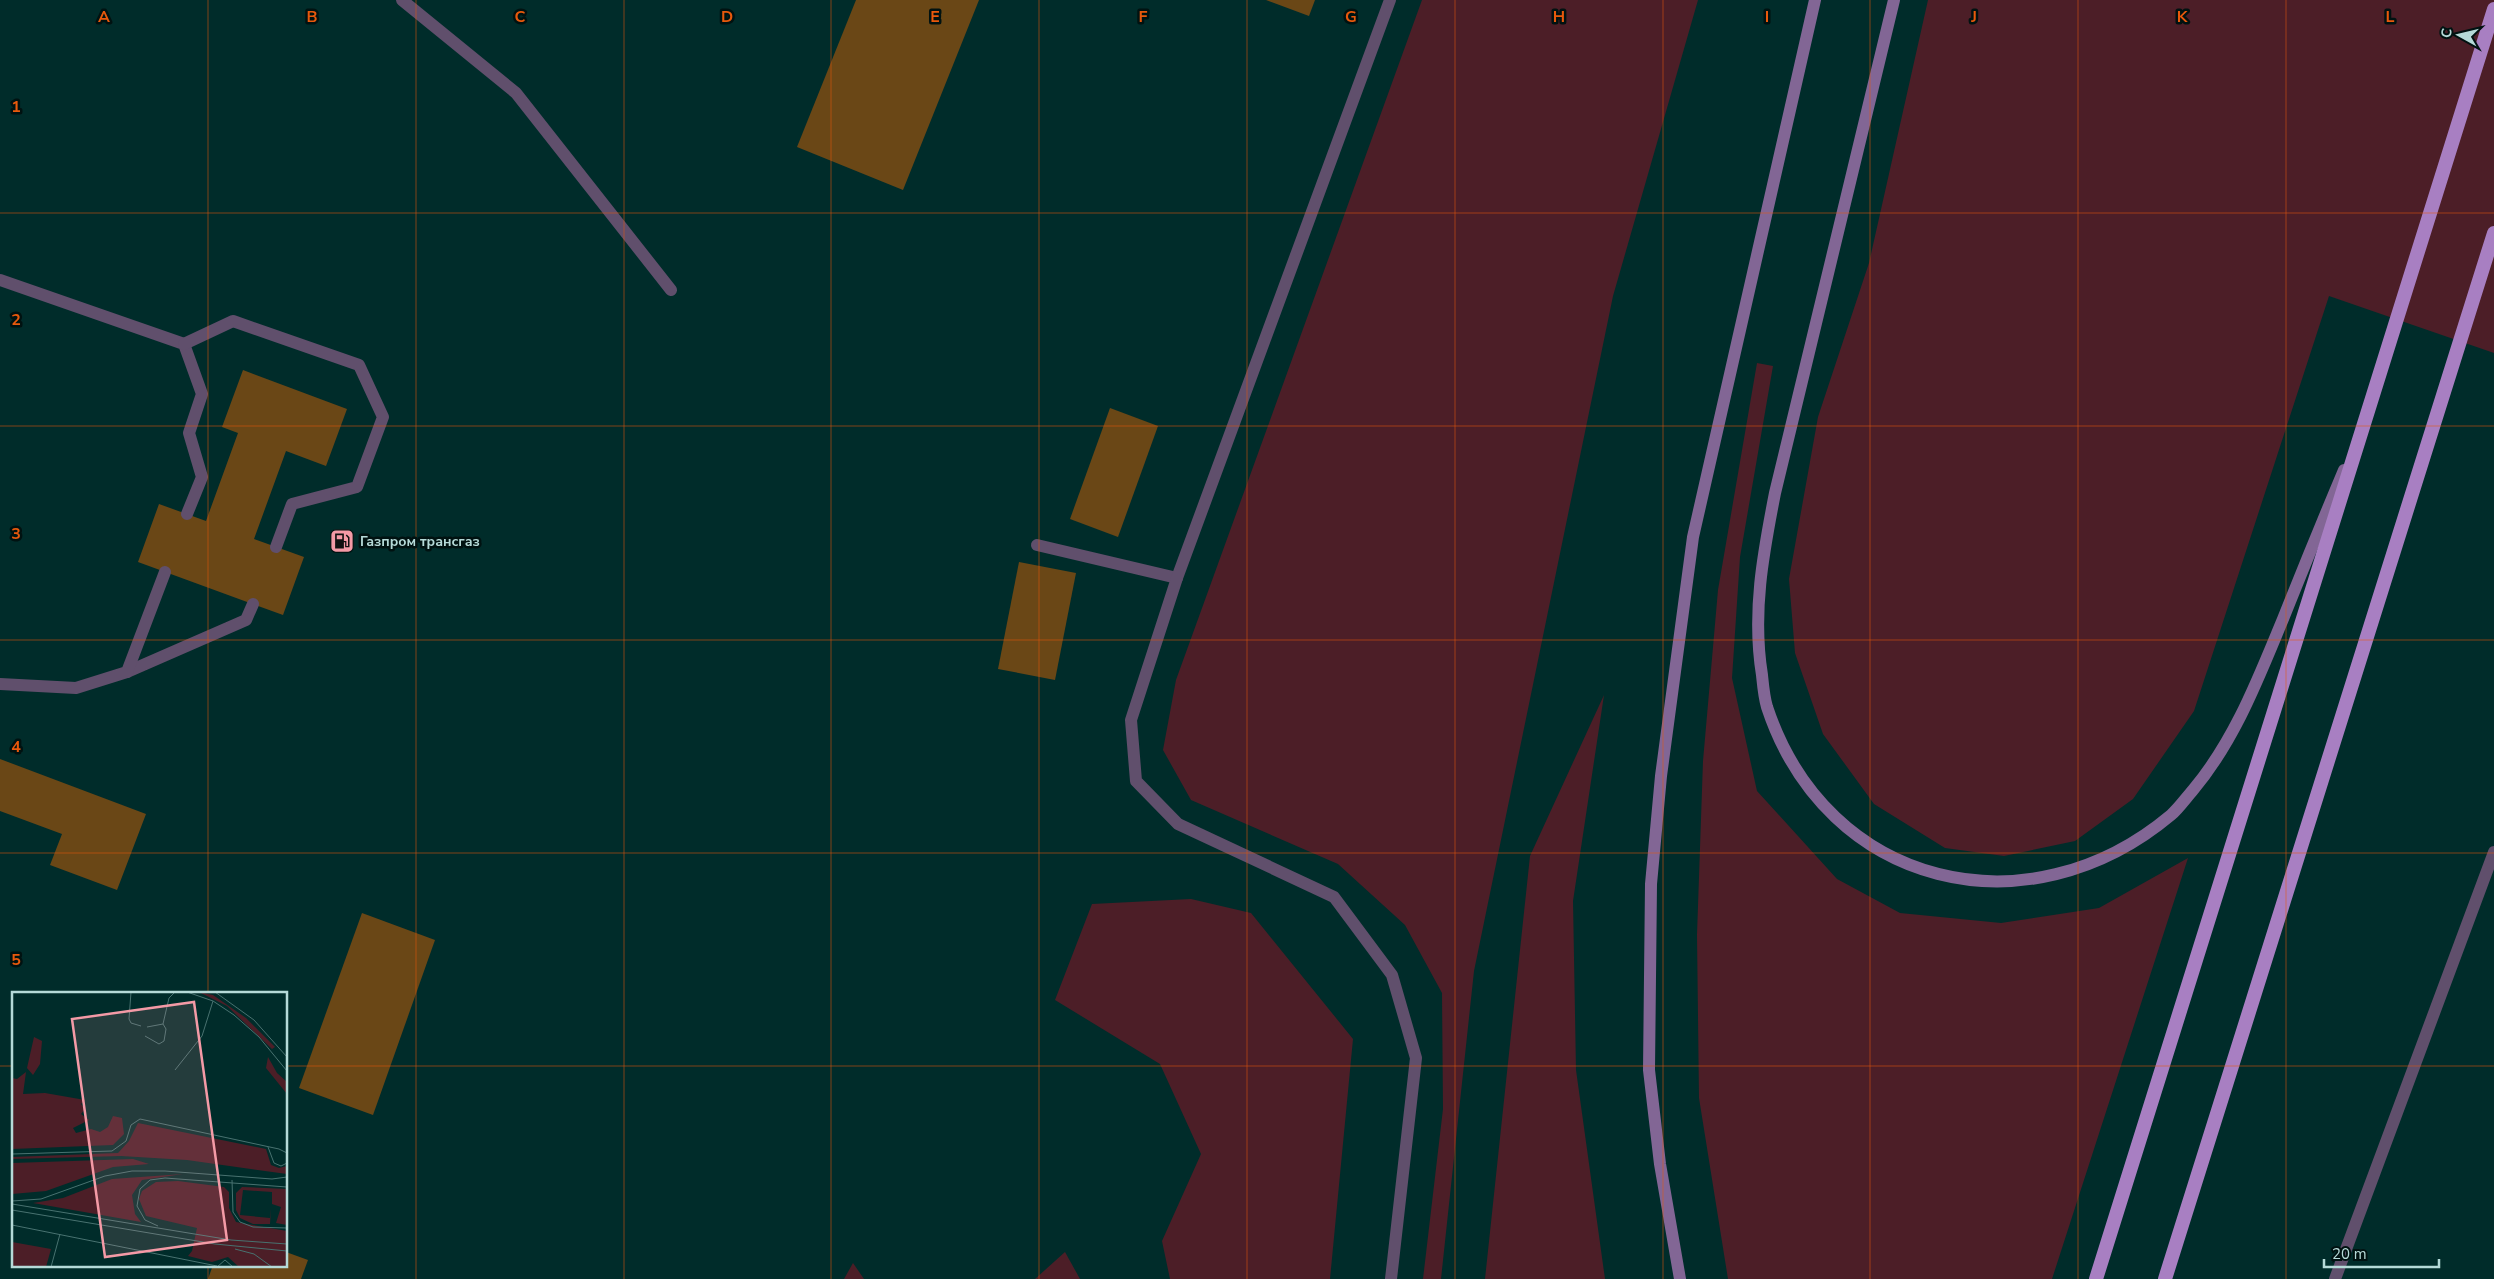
<svg xmlns="http://www.w3.org/2000/svg" width="2494" height="1279" font-family="'Nunito Sans',sans-serif">
  <style>
    .green { fill: #4c1e27 }
    .building { fill: #6a4716 }
    .lines { fill: none; stroke-linecap: round; stroke-linejoin: round }
    .service { stroke: #604f6c; stroke-width: 12 }
    .minor { stroke: #604f6c; stroke-width: 12 }
    .secondary { stroke: #826695; stroke-width: 12 }
    .trunk { stroke: #a87fc2; stroke-width: 14 }
    .grid { fill: none; stroke: #e8590c; stroke-width: 1; stroke-opacity: 0.55 }
    .labels { text-anchor: middle; stroke-width: 5; stroke-linejoin: round; paint-order: stroke }
    .poi-label { font-size: 14px; font-weight: bold; fill: #b5dad8; stroke: #001211; text-anchor: start }
    .inset-road { fill: none; stroke: #487270; stroke-width: 1 }
    .view { fill: #f49aa6; fill-opacity: 0.15; stroke: #f49aa6; stroke-width: 2.5 }
    .inset-edge { fill: none; stroke: #b5dad8; stroke-width: 2.5 }
    .grid-label { font-size: 16px; text-anchor: middle; font-weight: bold; fill: #e8590c; stroke: #001211; stroke-width: 5; stroke-linejoin: round; paint-order: stroke }
  </style>
  <rect width="100%" height="100%" fill="#002c2a"/>
  <g class="green">
    <polygon points="1422,0 1698,0 1613,296 1474,971 1441,1279 1423,1279 1443,1109 1442,993 1405,925 1338,864 1191,800 1163,750 1176,680"/>
    <polygon points="1928,0 2494,0 2494,353 2329,296 2194,711 2133,799 2075,841 2004,856 1945,848 1874,804 1823,734 1795,653 1789,579 1818,417 1869,263"/>
    <polygon points="1757,363 1773,366 1740,557 1732,678 1757,791 1837,879 1900,913 2001,923 2099,908 2188,858 2052,1279 1728,1279 1699,1098 1697,935 1703,761 1718,590"/>
    <polygon points="1604,695 1573,901 1576,1070 1605,1279 1485,1279 1530,856"/>
    <polygon points="1191,899 1251,913 1353,1039 1330,1279 1170,1279 1162,1241 1201,1154 1160,1064 1055,1000 1092,904"/>
    <polygon points="1065,1252 1080,1279 1035,1279"/>
    <polygon points="853,1263 864,1279 844,1279"/>
  </g>
  <g class="building">
    <polygon points="856,0 979,0 903,190 797,147"/>
    <polygon points="1266,0 1315,0 1309,16"/>
    <polygon points="243,370 347,409 326,466 286,451 254,539 304,557 283,615 138,562 159,504 206,521 238,433 222,427"/>
    <polygon points="1110,408 1158,426 1118,537 1070,519"/>
    <polygon points="1019,562 1076,573 1055,680 998,669"/>
    <polygon points="0,759 146,814 117,890 50,865 62,834 0,811"/>
    <polygon points="362,913 435,940 373,1115 299,1088"/>
    <polygon points="286,1252 308,1260 301,1279 208,1279 213,1265 286,1265"/>
  </g>
  <g class="lines">
    <g class="service">
      <polyline points="402,0 516,93 671,290"/>
      <polyline points="0,280 184,344 202,394 189,433 202,477 187,514"/>
      <polyline points="184,344 233,321 359,365 383,417 357,487 292,504 276,547"/>
      <polyline points="1037,545 1177,578"/>
      <polyline points="127,672 246,620 253,604"/>
      <polyline points="0,684 76,688 127,672 165,572"/>
      <polyline points="2335,1279 2494,852"/>
    </g>
    <polyline class="minor" points="1390,0 1177,578 1131,720 1136,781 1178,824 1334,897 1392,975 1416,1058 1391,1279"/>
    <g class="secondary">
      <path d="M1894 0 1775 493C1763 554 1752 613 1762 675 1763 685 1764 697 1767 707 1827 888 2028 935 2171 815 2179 808 2186 798 2193 790 2235 740 2258 679 2283 619 2303 569 2323 520 2344 470"/>
      <polyline points="1680,1279 1660,1164 1649,1070 1651,884 1661,776 1693,537 1815,0"/>
    </g>
    <g class="trunk">
      <polyline points="2096,1279 2494,9"/>
      <polyline points="2165,1279 2494,233"/>
    </g>
  </g>
  <path class="grid" d="M208 0V993M416 0V1279M624 0V1279M831 0V1279M1039 0V1279M1247 0V1279M1455 0V1279M1663 0V1279M1870 0V1279M2078 0V1279M2286 0V1279M0 213H2494M0 426H2494M0 640H2494M0 853H2494M0 1066H14M286 1066H2494M208 1265V1279"/>
  <defs>
    <g id="fuel-square" transform="scale(1.25)"><rect x="-9" y="-9" width="18" height="18" rx="4" fill="#f49aa6" stroke="#001211"/><path d="M-5.5-6h7V0h2V4h1.3V-2.5L3-4.5l.8-.8L6-3V5H2.5V1h-1V6h-7ZM-4.2-4.7v3.2H.2V-4.7Z" fill="#111"/></g>
  </defs>
  <g fill-rule="evenodd">
    <use href="#fuel-square" x="342" y="541"/>
  </g>
  <g class="labels">
    <g class="poi-label">
      <text x="360" y="546">Газпром трансгаз</text>
    </g>
  </g>
  <g transform="translate(12 992)">
    <rect width="275" height="275" fill="#002c2a"/>
    <path d="M187 0 201 3 234 26 263 55 260 57 215 14ZM22 45 30 49 28 72 21 83 15 76ZM256 65 265 81 275 90V102L254 76ZM14 80 11 102 33 101 73 108 69 112 73 117 69 122 77 128 61 136 64 141 79 137 88 140 96 135 101 124 110 126 112 142 101 153 0 157V86L5 87ZM126 131 254 157 259 173 267 176 275 174V182L175 168 109 164 0 167V165L106 161 117 149ZM121 167 137 172 101 175 34 199 0 202V171ZM171 182 130 188 120 203 123 222 129 230 21 211 51 206 100 187ZM166 189 212 195 217 200V216L224 230 275 239V275H227L216 265 200 270 176 264 180 259 185 236 134 224 127 207 130 199 144 190ZM230 195 275 197V233L264 231 269 215 260 212V200L231 198 228 223 258 226 259 216 258 232H241L228 226 224 218V201ZM0 250 39 257 34 275H0Z" fill="#4c1e27"/>
    <path class="inset-road" d="M119 0 117 27 119 31 129 34M175 0 201 9 222 23 247 45 275 79M203 0 242 28 275 65M135 35 151 32 157 6 163 0M133 44 147 52 152 49 154 37 151 32M163 78 190 44 201 9M256 155 262 171 269 174 275 171M0 162 100 159 114 149 119 133 128 127 267 157 275 161M220 188 221 220 228 230 241 235 275 236M0 209 29 207 93 184 120 179H153L260 187 275 185M0 212 219 248 275 252M0 218 203 252 275 259M0 233 205 274M146 234 133 228 125 214 128 197 138 188 153 186 275 195M223 257 242 262 260 275M39 275 48 242M205 275 213 268 221 275"/>
    <path class="view" d="M182 10 215 248 93 265 60 27Z"/>
    <rect width="275" height="275" class="inset-edge"/>
  </g>
  <g class="grid-label">
    <text x="104" y="22">A</text>
    <text x="312" y="22">B</text>
    <text x="520" y="22">C</text>
    <text x="727" y="22">D</text>
    <text x="935" y="22">E</text>
    <text x="1143" y="22">F</text>
    <text x="1351" y="22">G</text>
    <text x="1559" y="22">H</text>
    <text x="1767" y="22">I</text>
    <text x="1974" y="22">J</text>
    <text x="2182" y="22">K</text>
    <text x="2390" y="22">L</text>
    <text x="16" y="112">1</text>
    <text x="16" y="325">2</text>
    <text x="16" y="539">3</text>
    <text x="16" y="752">4</text>
    <text x="16" y="965">5</text>
  </g>
  <g transform="translate(2459 35) rotate(278)" stroke="#001211" stroke-width="4" paint-order="stroke">
  <path d="M0-4L9 19L0 12L-9 19Z" fill="#b5dad8"/>
  <text y="-8" font-size="14" font-weight="bold" text-anchor="middle" fill="#b5dad8">С</text>
  </g>
  <path d="M2324 1259v8h115v-8" fill="none" stroke="#b5dad8" stroke-width="2.5"/>
  <text x="2332" y="1259" font-size="15" fill="#b5dad8" stroke="#001211" stroke-width="4" paint-order="stroke">20 m</text>
</svg>
